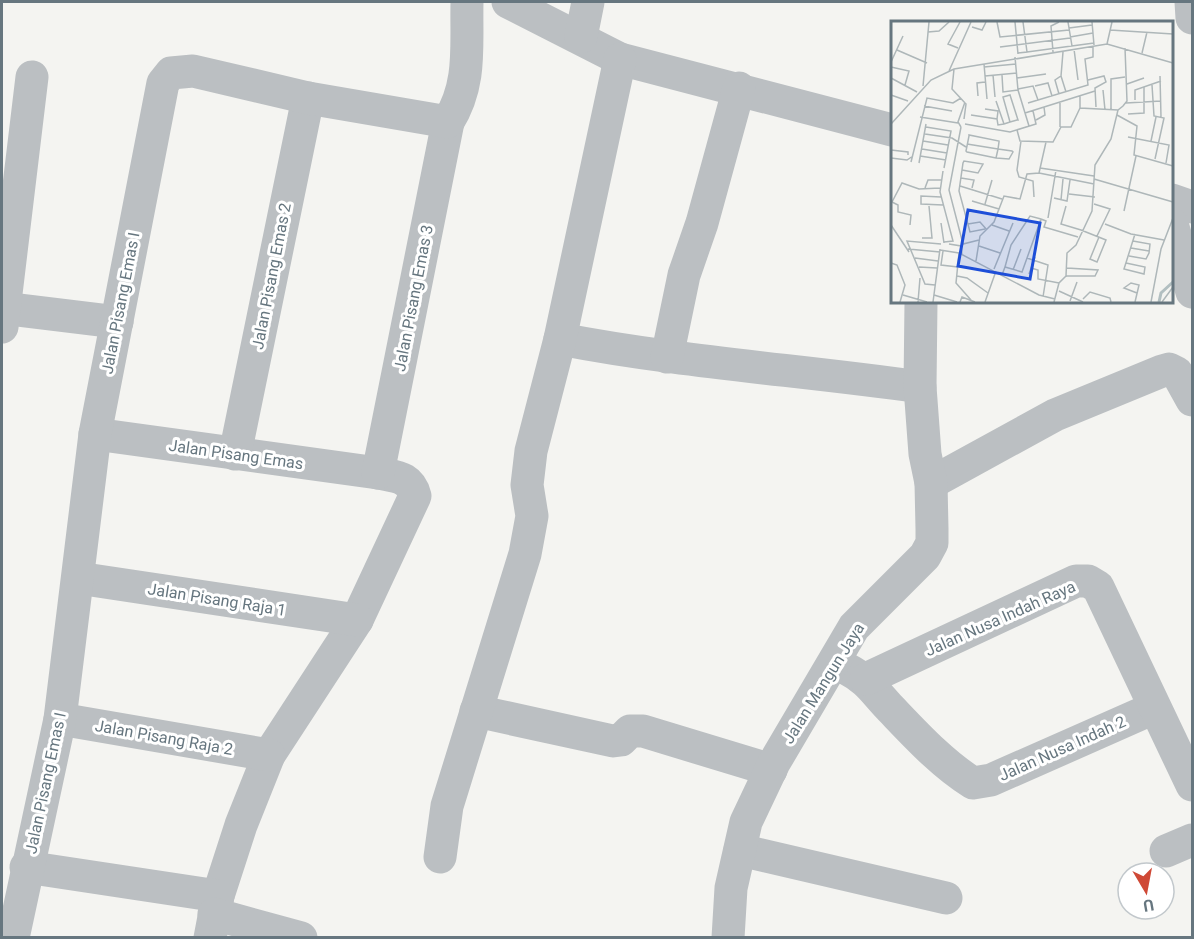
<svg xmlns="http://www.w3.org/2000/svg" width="1194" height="939" font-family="Roboto,sans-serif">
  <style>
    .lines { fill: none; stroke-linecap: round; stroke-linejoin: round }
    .minor { stroke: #bbbfc2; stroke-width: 33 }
    .labels { text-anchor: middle; stroke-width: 6; stroke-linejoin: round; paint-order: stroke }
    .street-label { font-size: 16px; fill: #66767f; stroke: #fff }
    .inset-river { fill: none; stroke: #b2bfc1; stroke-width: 3 }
    .inset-road { fill: none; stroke: #aeb7b9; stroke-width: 1.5 }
    .view { fill: #1d4ed8; fill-opacity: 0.15; stroke: #1d4ed8; stroke-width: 3 }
    .inset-edge { fill: none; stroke: #66767f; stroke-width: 3 }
  </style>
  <rect width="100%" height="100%" fill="#f4f4f1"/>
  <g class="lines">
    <g class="minor">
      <polyline points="508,2 620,59 892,130"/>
      <polyline points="1191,2 1192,18"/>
      <polyline points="581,37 588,2"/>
      <polyline points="1172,200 1192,207"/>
      <polyline points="1172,224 1192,292"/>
      <polyline points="2,308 117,322"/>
      <polyline points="2,327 32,77"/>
      <path d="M560 339C679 362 800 370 920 387"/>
      <polyline points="667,357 684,275 702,223 739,88"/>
      <path d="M95 434 378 473C396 477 410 476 415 496L357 620 269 755 241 825 218 896 210 938"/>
      <polyline points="235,454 308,98"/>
      <polyline points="378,473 448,122"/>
      <polyline points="931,483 1055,415 1162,371 1169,369 1177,373 1192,400"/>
      <polyline points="78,578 357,620"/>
      <path d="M847 669C868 680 873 690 889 707 914 733 941 763 973 783L991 780 1154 708"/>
      <polyline points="866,679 1076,581 1088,581 1098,587 1192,785"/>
      <polyline points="476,711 613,741 621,740 630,731 643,731 771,770"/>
      <polyline points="60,719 269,755"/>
      <polyline points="740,850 946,898"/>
      <polyline points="1166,851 1192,840"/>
      <polyline points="440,857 447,806 525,554 532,516 527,485 531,451 560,339 620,59"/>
      <polyline points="26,867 218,896"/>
      <polyline points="214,914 301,938"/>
      <path d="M13 938 60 719 95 434 163 83 171 73 193 71 308 98 448 122C472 84 466 46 467 2"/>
      <polyline points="728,938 731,888 746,822 774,763 854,627 925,556 932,543 932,529 931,483 925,454 920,387 921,302"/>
    </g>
  </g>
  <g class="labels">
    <g class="street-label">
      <text transform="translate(271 276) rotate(-79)" y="6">Jalan Pisang Emas 2</text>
      <text transform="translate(413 298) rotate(-79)" y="6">Jalan Pisang Emas 3</text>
      <text transform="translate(120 303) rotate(-79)" y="6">Jalan Pisang Emas I</text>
      <text transform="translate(236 454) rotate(8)" y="6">Jalan Pisang Emas</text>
      <text transform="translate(217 599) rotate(9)" y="6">Jalan Pisang Raja 1</text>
      <text transform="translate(1000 618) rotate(-24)" y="6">Jalan Nusa Indah Raya</text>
      <text transform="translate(823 683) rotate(-58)" y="6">Jalan Mangun Jaya</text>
      <text transform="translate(164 737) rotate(10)" y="6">Jalan Pisang Raja 2</text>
      <text transform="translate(1062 748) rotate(-24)" y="6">Jalan Nusa Indah 2</text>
      <text transform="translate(45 783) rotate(-78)" y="6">Jalan Pisang Emas I</text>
    </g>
  </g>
  <g transform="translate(891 21)">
    <rect width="282" height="282" fill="#f4f4f1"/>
    <path class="inset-river" d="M268 281 270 272 282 261"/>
    <path class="inset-road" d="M106 1 109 16 178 9M124 1 127 33M177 1 181 25M201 1 203 24M81 6 91 9 95 1M178 7 201 4M219 9 282 13M37 11 48 10 58 1M179 16 202 12M216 23 221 1M109 26 179 17M67 27 57 23 69 1M183 28 187 59M6 29 36 42M136 31 203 22M162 31 160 5 168 1M127 32 136 31 132 1M251 32 256 11M124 36 127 69 138 105M0 41 12 15M93 43 96 78M0 46 18 50 14 64M93 46 125 43M63 48 61 68 75 83 73 98M58 50 80 1M102 54 104 76M111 54 112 71 127 69M94 55 126 52M170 55 172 31M269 55 270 96M0 57 26 71M126 57 155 53M197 59 213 55 215 61 204 67 205 86M236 63 253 57M261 64 263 95 273 97 264 138M32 65 38 1M144 65 157 62 161 75M127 68 142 65 147 79M212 69 214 89M168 73 164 59 170 55 175 71M0 74 17 80M87 75 86 62 94 61M189 75V87L227 89 232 85 236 80 234 27M244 79V69L270 60M105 80 113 103M137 82 197 64 194 38 202 36V25M235 82 270 80M33 85 61 90M94 88 107 90 106 98M220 89V58L234 56M134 92 204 70M237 93 253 92V66M80 94 106 98 107 104 113 103 119 101 126 99H127L119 74 112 76 119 101M226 94 246 105 243 134 282 145M29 96 67 102M145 99 154 94 153 86M0 103 40 59 63 48 216 23 282 42M74 103 119 111 145 103 142 90M35 106 60 110 53 147M70 106 58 169 72 223 88 219M70 106 67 101 74 81M169 106V81M126 109 129 120 162 121 170 106H180L189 87M34 113 61 117 75 126M237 116 278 124 275 142M32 120 57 124M130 120 126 149 128 156 142 160 143 176M260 120 265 96M76 123 107 128 121 130 122 131 118 138 105 137 76 131 75 130 78 115V114L108 120V121L107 128 105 137M31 128 56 132M0 129 17 131V134M29 135 55 139M0 137 16 139 22 135M20 141 36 77 62 82 70 77M28 142 35 103M149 147 203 155M71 149 87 152 92 143 73 140 72 142 68 170 79 211 94 208M52 150 49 171 62 220 53 221M148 152 203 163M70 157 83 159 81 167M203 158 282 181M69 165 111 178M34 167 37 159H50M178 173 204 176M50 176 30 175V183L52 184M163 177 176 180 179 159M170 179 172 158M81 180 108 188M1 181 11 162 28 168 49 167M1 181 7 184V191L20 194 19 204M94 183 101 159M203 183 219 188 206 215M175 185 170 203 190 209 215 219 206 241 199 238 208 216M233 190 245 135M157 197 165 149M150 198 155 200 153 206 187 216M50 202 53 222M77 203 89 201 96 209M214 203 240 213 273 219M0 204 18 231M101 204 118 210M31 217H41L38 185M58 223 70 225 71 234M88 225 109 232M240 227 258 230M17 228 49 231M49 229 68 232 148 274 164 278M52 230 50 244 67 246M68 232 65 262 80 279M238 235 255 238 258 232 259 223 242 220M24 237 47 240M136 237 157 244 152 276M85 240 89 215 103 201 113 175 129 178 136 153 148 152 155 121M0 242 6 244 14 264 9 281M235 242 254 246 253 253 233 248 244 213M28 246 46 247M114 246 120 224 139 195 150 198M140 247 147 249V258L168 262M103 248 122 202M122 249 130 228M138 253 144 236M111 254 114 246 131 251 150 198M66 255 76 257 97 272M175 255 176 232 185 224 201 190 204 144 220 118 227 89M175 255H204L207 249 176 247M44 264 34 263 16 220 50 223M168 270 192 281M12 274 36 281M43 274 66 281M192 278 199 271 219 277 220 281M179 280 186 261M27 281 29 257M42 281 49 228M69 281 71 276 84 281M94 281 105 250M163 281 168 262 175 255M244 281 248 264 240 262 233 267 246 272M260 281 270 228 282 197M271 281 282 266"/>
    <path class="view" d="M77 189 149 202 139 258 67 245Z"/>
    <rect width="282" height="282" class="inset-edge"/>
  </g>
  <rect width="1194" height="939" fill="none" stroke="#66767f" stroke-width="6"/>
  <g transform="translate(1146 891) rotate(170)"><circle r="28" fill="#ffffff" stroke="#c2c8cc" stroke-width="1.5"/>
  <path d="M0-4.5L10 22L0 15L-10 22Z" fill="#cf4936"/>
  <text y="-9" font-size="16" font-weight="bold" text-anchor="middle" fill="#66767f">U</text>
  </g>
</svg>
